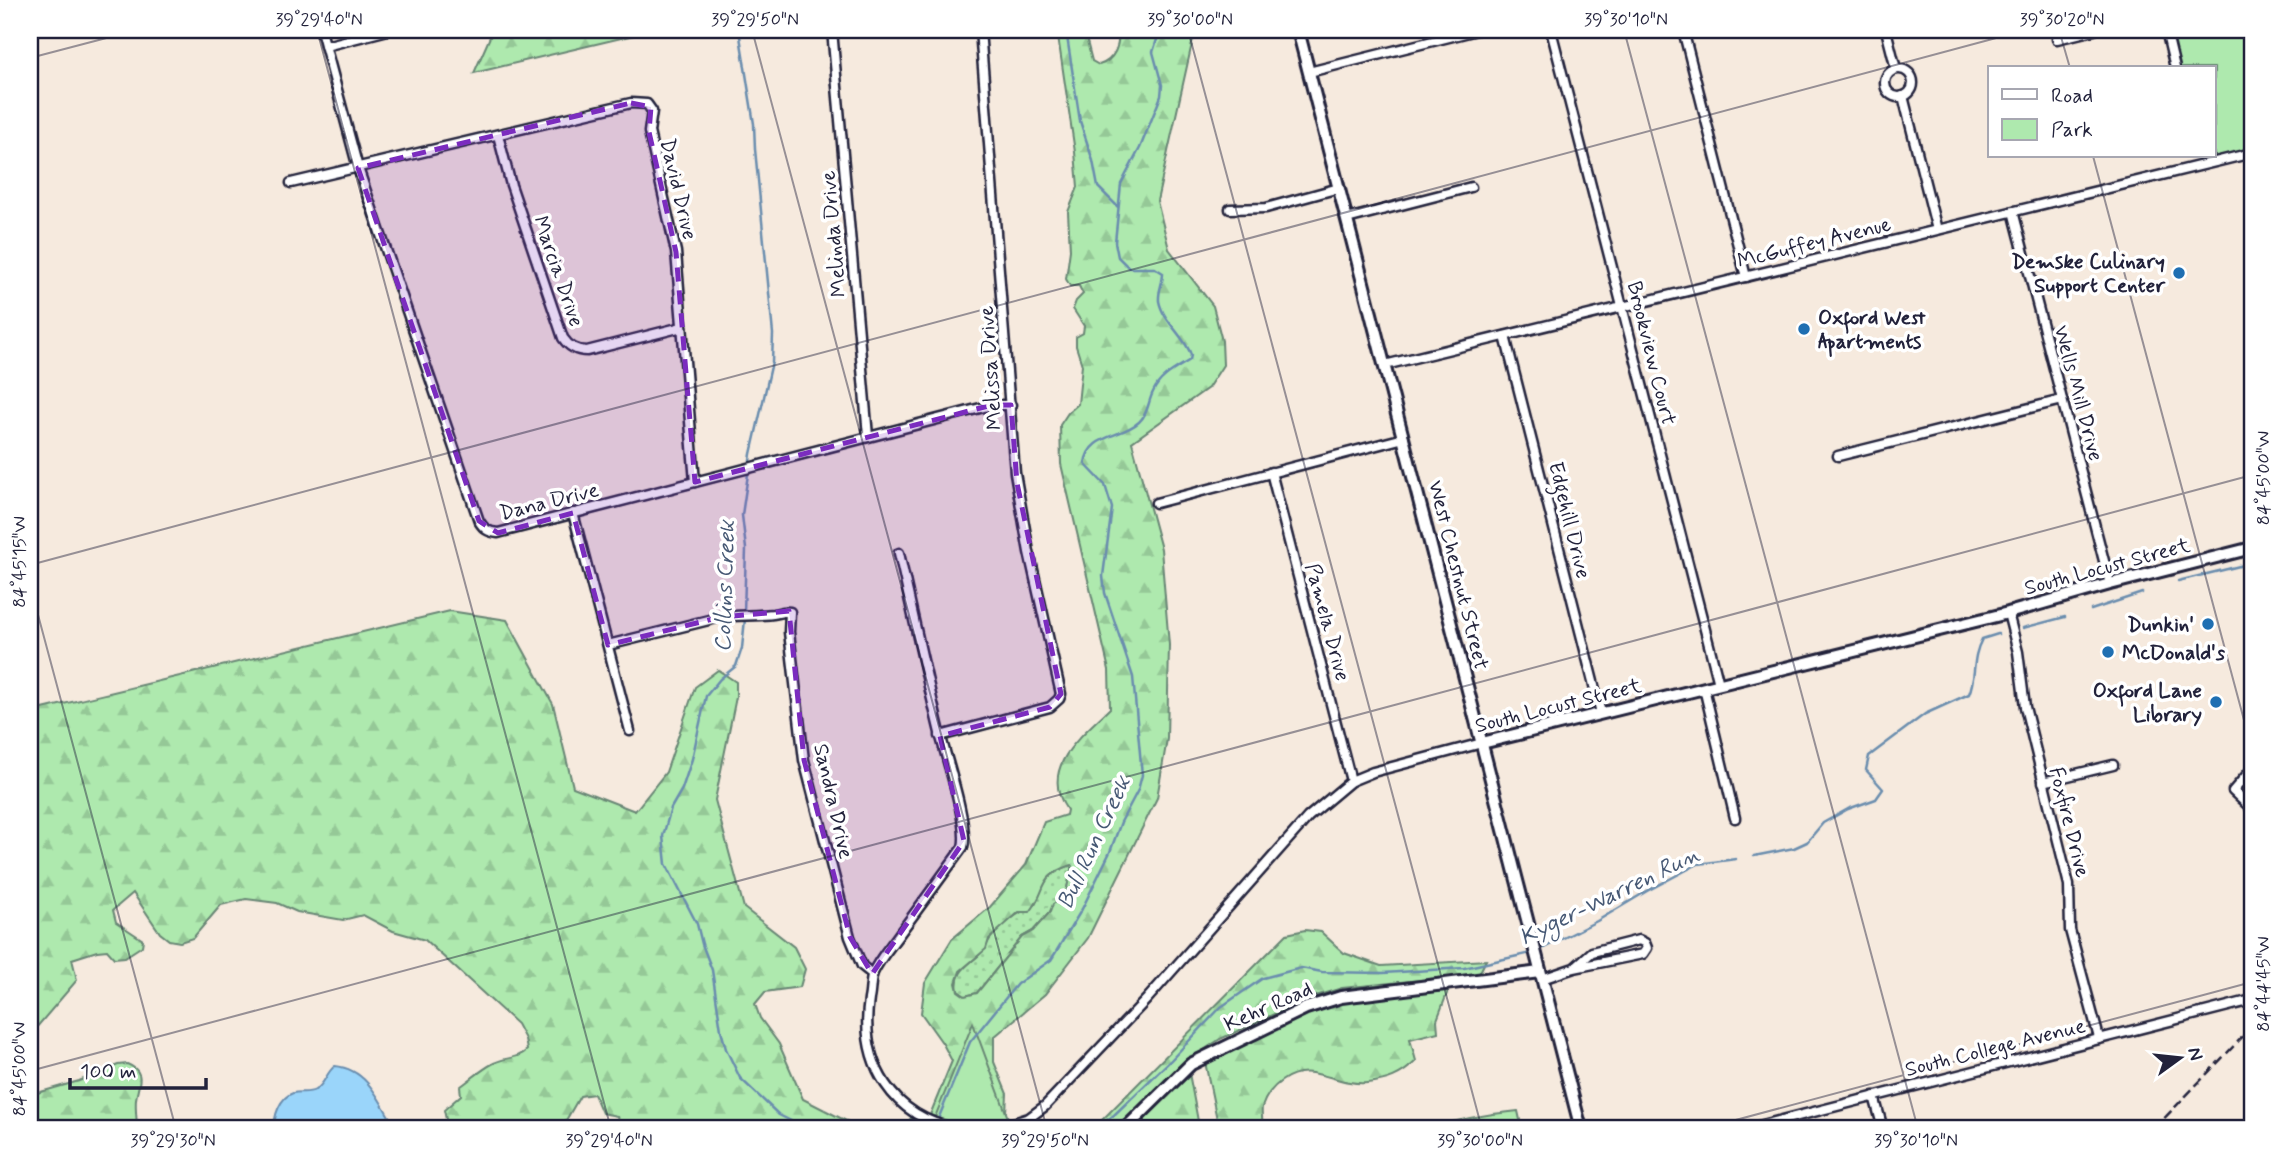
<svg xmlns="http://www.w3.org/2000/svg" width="2282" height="1159" font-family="Mynerve,sans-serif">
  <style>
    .grass { fill: url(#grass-dots); stroke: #688674; stroke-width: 2 }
    .forest { fill: url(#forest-firs); stroke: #688674; stroke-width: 2; fill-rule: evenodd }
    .park { fill: #aee9ae; stroke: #688674; stroke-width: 2 }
    .water { fill: #9ad5fa; stroke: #6a8dae; stroke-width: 2 }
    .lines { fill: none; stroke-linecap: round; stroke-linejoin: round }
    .stream { stroke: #6a8dae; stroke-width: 2.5 }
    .street-casing { stroke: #22223b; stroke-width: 13 }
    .secondary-casing { stroke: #22223b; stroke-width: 16 }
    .street { stroke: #fff; stroke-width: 8 }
    .secondary { stroke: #fff; stroke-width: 10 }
    .rail { stroke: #22223b; stroke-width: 2.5; stroke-dasharray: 10 5; stroke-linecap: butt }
    .marked { fill: #7b2cbf; fill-opacity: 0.2; stroke: #7b2cbf; stroke-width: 5; stroke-dasharray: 14 9; stroke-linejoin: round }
    .ticks { fill: none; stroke: #22223b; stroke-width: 2; stroke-opacity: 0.45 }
    .poi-dot { fill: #1f6fb2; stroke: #fff; stroke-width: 2.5 }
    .labels { text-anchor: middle; stroke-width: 7; stroke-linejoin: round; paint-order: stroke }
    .street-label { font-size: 21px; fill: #22223b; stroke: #fff }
    .poi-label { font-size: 21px; font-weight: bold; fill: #22223b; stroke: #fff; text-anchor: end }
    .water-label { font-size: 23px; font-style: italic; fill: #465874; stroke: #fff }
    .neatline { fill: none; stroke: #22223b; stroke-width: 2.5 }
    .ticks-label { font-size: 18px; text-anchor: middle; fill: #22223b }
  </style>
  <defs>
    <pattern id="grass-dots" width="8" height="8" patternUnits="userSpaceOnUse" patternTransform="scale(1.75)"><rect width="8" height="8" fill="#aee9ae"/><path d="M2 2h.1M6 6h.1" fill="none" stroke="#95c897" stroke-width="1.8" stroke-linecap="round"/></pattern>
    <pattern id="forest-firs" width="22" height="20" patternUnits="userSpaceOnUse" patternTransform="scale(1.75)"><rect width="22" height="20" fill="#aee9ae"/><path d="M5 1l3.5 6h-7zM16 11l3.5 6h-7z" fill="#95c897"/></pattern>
  </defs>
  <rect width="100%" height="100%" fill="#f6eade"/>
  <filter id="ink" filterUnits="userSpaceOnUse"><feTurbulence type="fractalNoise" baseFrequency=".0143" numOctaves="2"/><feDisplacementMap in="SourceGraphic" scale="14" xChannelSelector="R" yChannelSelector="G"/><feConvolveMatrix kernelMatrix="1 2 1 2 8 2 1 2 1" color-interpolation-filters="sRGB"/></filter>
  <g filter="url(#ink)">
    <path class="grass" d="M1073 864 1065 897 1054 904 1050 912 1033 931 1022 937 977 993 965 996 958 991C954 970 970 965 982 952 987 947 987 942 991 938 1003 923 1019 912 1035 905 1044 880 1047 874 1073 864Z"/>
    <g class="forest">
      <polygon points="493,30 655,30 474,73"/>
      <path d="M1057 30H1084L1092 61 1099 65C1115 60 1120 45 1118 30H1195L1157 201 1169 249 1213 306 1222 341 1223 365 1208 388 1132 442 1161 549 1169 645 1167 739 1157 798 1088 938 1045 994 994 1037V1062L1007 1094 1006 1112 954 1123 930 1115 952 1061 943 1044 921 1013 925 983 952 939 990 907 1026 865 1044 822 1066 815 1067 810C1038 767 1082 736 1110 708L1109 670 1061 464 1060 425 1068 413 1078 404 1082 365 1076 346V337L1083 333 1084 326 1073 309 1076 301 1083 294 1079 286H1070L1066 279 1070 250 1068 212 1078 187 1075 152ZM1072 865 1065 897 1053 904 1050 912 1033 931 1022 937 977 993 965 996 958 991 956 983 960 971 986 949 989 939 1019 912H1030C1049 888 1036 877 1072 865Z"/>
      <path d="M450 611 507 620 553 704 573 787 635 811 666 772 695 687 718 670 736 682V697L715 800 744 908 794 947 805 969 800 987 765 992 755 1004 760 1018 779 1044 803 1099 862 1129H620L617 1116 602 1113 594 1094 580 1096 561 1129H448L444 1110 461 1095 460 1087C471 1079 482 1069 494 1063 506 1057 518 1059 527 1050L525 1039 517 1024 425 940 393 931 363 915 343 920 297 912 277 903 246 899 221 905 193 938 180 942 169 940 160 933 133 893 113 910 116 922 143 940 142 946 125 957 114 958 107 950 97 951 72 959 77 980 30 1035V712Z"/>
      <polygon points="1305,930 1321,932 1344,953 1381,966 1486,960 1479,974 1342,988 1309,998 1220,1039 1180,1066 1130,1120 1118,1129 1093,1129 1287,934"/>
      <path d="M1448 991 1437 1020 1438 1032 1410 1039 1416 1061C1401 1076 1387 1081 1367 1083 1348 1085 1331 1076 1312 1073 1290 1070 1269 1086 1262 1107 1261 1114 1263 1123 1263 1129H1219L1205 1062C1245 1043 1286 1017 1329 1006 1368 996 1408 994 1448 991Z"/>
      <path d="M127 1064C147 1072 138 1084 136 1099 135 1109 137 1119 137 1129H30V1095L79 1081 118 1065Z"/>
      <polygon points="1189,1073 1198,1121 1185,1122 1175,1129 1135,1129"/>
      <path d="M1518 1111 1522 1129H1428C1458 1119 1487 1114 1518 1111Z"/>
    </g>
    <g class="park">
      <polygon points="2166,30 2252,30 2252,153 2200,166 2197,156 2214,156 2214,68 2175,68"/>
      <polygon points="973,1023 1012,1129 903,1129 911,1118 931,1127"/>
    </g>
    <path class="water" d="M335 1066C369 1069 381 1104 396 1129H275C273 1117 280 1097 293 1093 300 1091 308 1094 315 1090 325 1085 326 1072 335 1066Z"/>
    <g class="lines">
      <g class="stream">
        <polyline points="739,30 754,124 755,149 773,334 772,362 751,454 742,515 746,549 744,612"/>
        <polyline points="1066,30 1080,121 1093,161 1098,187 1118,207"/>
        <polyline points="2178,581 2252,563"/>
        <polyline points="2091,610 2142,593"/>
        <polyline points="745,619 742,648 736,666 720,679 706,696 692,759 682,789 671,808 663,836 666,864 697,924 702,944 712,970 721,1030 726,1049 740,1078 779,1115 799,1125 820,1123 844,1129"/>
        <polyline points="2023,628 2065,617"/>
        <path d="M1754 856 1794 848 1807 842 1823 823 1848 809 1876 799 1883 789 1866 770 1869 756 1925 714 1969 694C1977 675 1971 659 1982 639L1998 634"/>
        <polyline points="1538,951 1597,921 1647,891 1698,864 1736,859"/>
        <path d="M934 1129 970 1042 1017 984 1051 960 1082 909 1110 852 1121 822 1138 790 1142 775 1133 677 1105 593 1103 576 1112 508 1105 485 1085 464C1088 434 1121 438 1139 422 1148 414 1148 402 1153 392 1160 376 1176 369 1190 360L1191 355C1185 336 1163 322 1159 301 1158 291 1163 283 1163 273L1155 268H1129L1118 257 1115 242 1121 184 1140 148 1161 96 1162 85 1153 52 1160 30"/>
        <polyline points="1096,1129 1114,1115 1170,1061 1221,1007 1263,978 1301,968 1322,972 1383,973 1464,968 1531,953"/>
      </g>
      <g class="street-casing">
        <g id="street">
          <path d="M321 30 358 168 479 521C484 529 488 532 498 533L992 405H1011"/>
          <polyline points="832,30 868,436"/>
          <polyline points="1551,30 1719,684"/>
          <polyline points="1683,30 1746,277"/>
          <polyline points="1886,30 1896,69"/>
          <polyline points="2166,30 2175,68"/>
          <polyline points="2057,39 2094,30"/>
          <polyline points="325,46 388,30"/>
          <circle cx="1899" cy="83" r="14"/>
          <polyline points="1309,72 1477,30"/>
          <polyline points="1903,96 1937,230"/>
          <path d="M498 135 511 185 563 338C569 347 576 351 587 351L682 327"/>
          <polyline points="291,183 631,103 647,104 652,111 649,132 676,252 695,482"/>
          <polyline points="1230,209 1266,208 1339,188"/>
          <polyline points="2013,211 2110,584"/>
          <polyline points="1347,219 1471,187"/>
          <polyline points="1505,336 1601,713"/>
          <polyline points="1385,365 2252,153"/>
          <polyline points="1838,456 2062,400"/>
          <polyline points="1271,472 1351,781"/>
          <polyline points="1156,503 1404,438"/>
          <polyline points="573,513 630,731"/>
          <path d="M899 553C913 615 926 676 941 737 947 761 969 826 963 847 942 876 921 905 900 933 891 946 879 959 873 973 870 981 871 991 869 999 859 1064 893 1117 957 1129"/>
          <polyline points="2008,613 2018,652 2025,707 2069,885 2070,930 2099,1038"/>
          <path d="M608 645 721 617C738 615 756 616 773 614 780 613 783 611 790 612L789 632 804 760 850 937 862 966 872 974"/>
          <polyline points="1704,688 1735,818"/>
          <polyline points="940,736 1050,707 1059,699 1061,694 1029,552 1015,473 980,30"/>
          <polyline points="2252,769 2233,791 2252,809"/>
          <polyline points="2043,782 2113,765"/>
          <polyline points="1542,979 1574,968 1643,954 1647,948 1645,943 1639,940 1592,952 1574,968"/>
          <polyline points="1874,1096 1883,1129"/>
          <polyline points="995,1129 1029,1118 1045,1106 1147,999 1308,817 1351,781 1373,772 1482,743"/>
          <polyline points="1747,1129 2252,1000"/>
        </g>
      </g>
      <g class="secondary-casing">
        <g id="secondary">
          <polyline points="1298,30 1581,1129"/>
          <polyline points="1482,743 2008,613 2110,584 2252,548"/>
          <polyline points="1125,1129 1191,1064 1306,1008 1341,997 1540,972"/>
        </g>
      </g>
      <use href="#street" class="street"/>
      <use href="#secondary" class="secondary"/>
      <polyline class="rail" points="2154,1129 2252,1027"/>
    </g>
  </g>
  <path class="marked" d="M631 103 651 107 649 132 676 252 695 482 992 405H1011L1017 483 1061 694 1050 707 940 736 964 841 872 974 850 937 804 760 789 611 721 617 608 645 573 513 498 533 479 521 358 168Z"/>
  <path class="ticks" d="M317 30 611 1129M752 30 1047 1129M1188 30 1482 1129M1624 30 1918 1129M2059 30 2070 68M30 58 137 30M2093 156 2252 750M30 565 2026 30M30 585 176 1129M30 1071 2252 475M1702 1129 2252 982"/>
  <g class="poi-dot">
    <circle cx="2179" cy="273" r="7"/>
    <circle cx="1804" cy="329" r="7"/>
    <circle cx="2208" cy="624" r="7"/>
    <circle cx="2108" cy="652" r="7"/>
    <circle cx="2216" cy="702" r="7"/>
  </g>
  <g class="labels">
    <g class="street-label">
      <text transform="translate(679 189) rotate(77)" y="7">David Drive</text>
      <text transform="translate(833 234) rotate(-95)" y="7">Melinda Drive</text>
      <text transform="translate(1814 242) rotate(-14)" y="7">McGuffey Avenue</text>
      <text transform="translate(559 271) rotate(71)" y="7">Marcia Drive</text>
      <text transform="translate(1652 353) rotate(76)" y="7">Brookview Court</text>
      <text transform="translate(990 368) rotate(-94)" y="7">Melissa Drive</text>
      <text transform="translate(2079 393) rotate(75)" y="7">Wells Mill Drive</text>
      <text transform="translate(549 501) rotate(-14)" y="7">Dana Drive</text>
      <text transform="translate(1570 520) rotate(76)" y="7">Edgehill Drive</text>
      <text transform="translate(2107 566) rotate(-15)" y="7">South Locust Street</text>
      <text transform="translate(1459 575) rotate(76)" y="7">West Chestnut Street</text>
      <text transform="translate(1328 622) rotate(75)" y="7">Pamela Drive</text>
      <text transform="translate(1558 705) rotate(-14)" y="7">South Locust Street</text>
      <text transform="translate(834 801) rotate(77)" y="7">Sandra Drive</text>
      <text transform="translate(2070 822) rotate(76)" y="7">Foxfire Drive</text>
      <text transform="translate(1268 1006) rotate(-24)" y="7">Kehr Road</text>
      <text transform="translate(1995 1047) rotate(-14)" y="7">South College Avenue</text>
    </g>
    <g class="poi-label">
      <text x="2165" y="268">Demske Culinary<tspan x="2165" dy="24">Support Center</tspan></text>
      <text x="1818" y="324" text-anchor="start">Oxford West<tspan x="1818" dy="24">Apartments</tspan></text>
      <text x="2194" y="631">Dunkin'</text>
      <text x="2122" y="659" text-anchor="start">McDonald's</text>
      <text x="2202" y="697">Oxford Lane<tspan x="2202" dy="24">Library</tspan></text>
    </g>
    <g class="water-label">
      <text transform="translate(724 586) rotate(-88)" y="8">Collins Creek</text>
      <text transform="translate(1093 842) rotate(-65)" y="8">Bull Run Creek</text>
      <text transform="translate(1609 895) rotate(-26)" y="8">Kyger-Warren Run</text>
    </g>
  </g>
  <rect width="2282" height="1159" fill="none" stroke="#fff" stroke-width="77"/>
  <rect x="1988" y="66" width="228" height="91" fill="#ffffff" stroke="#a7a7b1" stroke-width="2"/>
  <rect x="2002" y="89" width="35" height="10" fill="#ffffff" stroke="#a7a7b1" stroke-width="2"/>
  <text x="2051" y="102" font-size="21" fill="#22223b">Road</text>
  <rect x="2002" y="119" width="35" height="21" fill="#aee9ae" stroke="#a7a7b1" stroke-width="2"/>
  <text x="2051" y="136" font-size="21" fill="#22223b">Park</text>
  <g transform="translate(2180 1058) rotate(75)" stroke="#ffffff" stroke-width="5" paint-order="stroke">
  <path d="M0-5L12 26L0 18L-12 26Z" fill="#22223b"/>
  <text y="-10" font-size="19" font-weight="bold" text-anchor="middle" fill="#22223b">N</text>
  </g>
  <path d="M70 1078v10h136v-10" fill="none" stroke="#22223b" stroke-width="3.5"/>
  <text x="80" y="1078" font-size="21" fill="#22223b" stroke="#ffffff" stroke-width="5" paint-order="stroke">100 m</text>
  <rect x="38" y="38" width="2206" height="1082" class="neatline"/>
  <g class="ticks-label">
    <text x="319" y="25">39°29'40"N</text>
    <text x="755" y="25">39°29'50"N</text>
    <text x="1190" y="25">39°30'00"N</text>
    <text x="1626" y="25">39°30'10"N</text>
    <text x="2062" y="25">39°30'20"N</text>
    <text transform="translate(2263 478) rotate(-90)" y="6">84°45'00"W</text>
    <text transform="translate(19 562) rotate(-90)" y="6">84°45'15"W</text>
    <text transform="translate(2263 984) rotate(-90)" y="6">84°44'45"W</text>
    <text transform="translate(19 1069) rotate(-90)" y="6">84°45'00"W</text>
    <text x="173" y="1146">39°29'30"N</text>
    <text x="609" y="1146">39°29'40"N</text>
    <text x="1045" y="1146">39°29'50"N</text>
    <text x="1480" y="1146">39°30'00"N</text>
    <text x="1916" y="1146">39°30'10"N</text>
  </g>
</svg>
